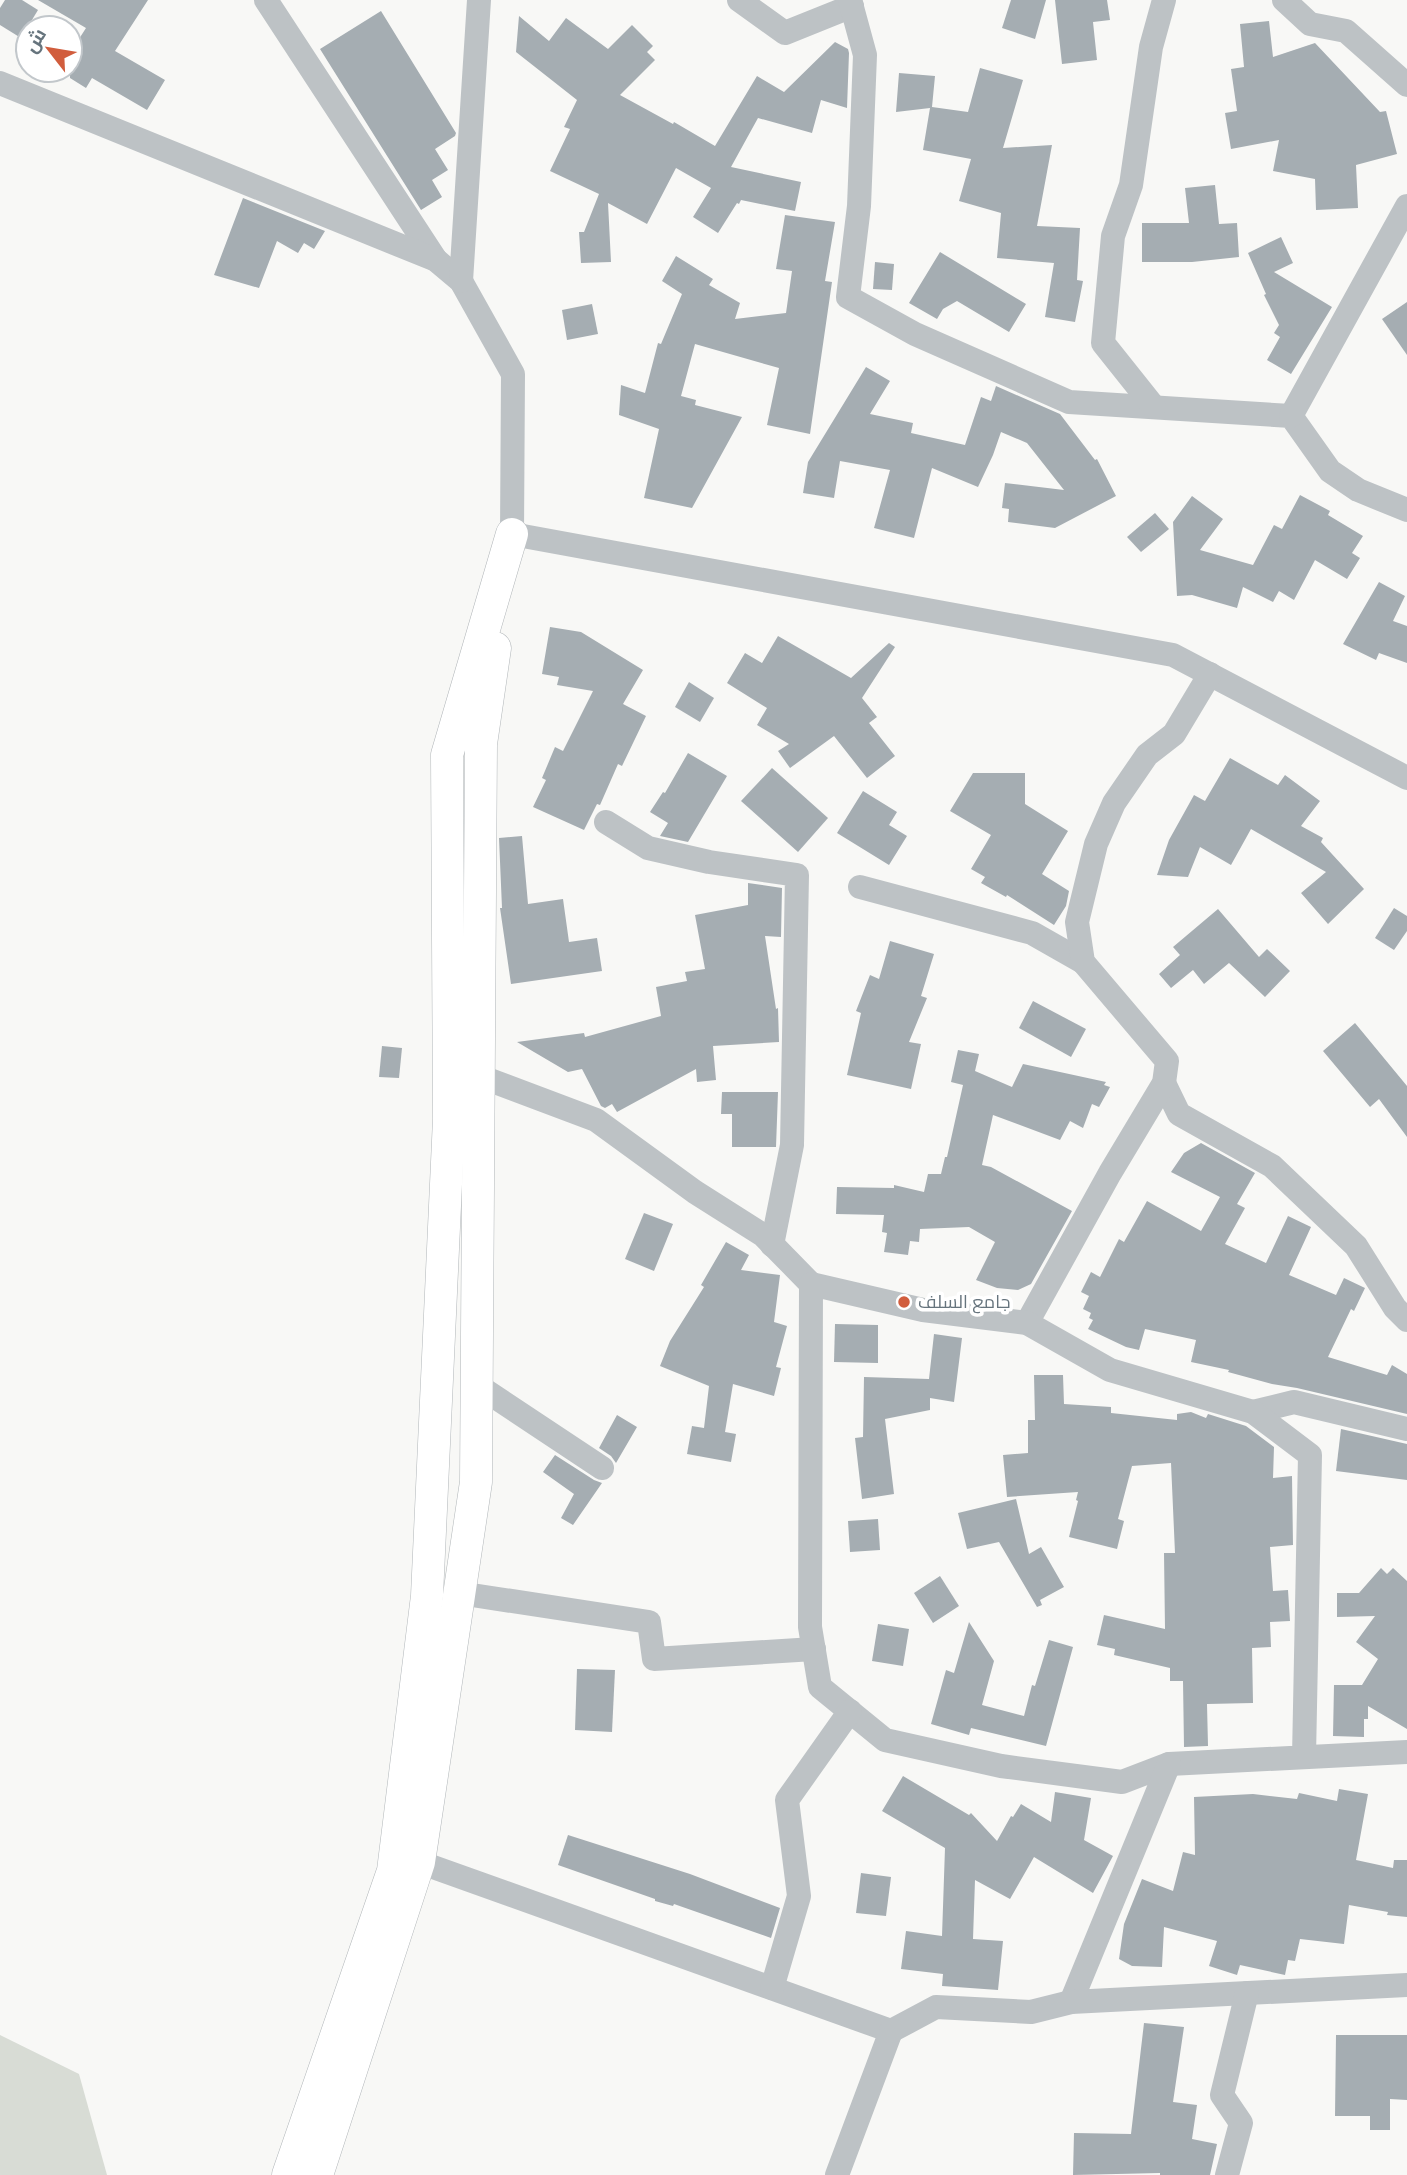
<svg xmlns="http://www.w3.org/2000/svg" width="1407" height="2175" font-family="Figtree,Cairo,sans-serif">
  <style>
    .green { fill: #d8dcd5 }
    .building { fill: #a5adb2 }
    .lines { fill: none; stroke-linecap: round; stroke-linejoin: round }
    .major-casing { stroke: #b1b6b9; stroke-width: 33 }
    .minor { stroke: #bdc2c5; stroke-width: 24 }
    .major { stroke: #fff; stroke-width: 32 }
    .poi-dot { fill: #d15d3d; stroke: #fff; stroke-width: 2.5 }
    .labels { text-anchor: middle; stroke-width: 7; stroke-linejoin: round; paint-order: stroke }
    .poi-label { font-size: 18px; fill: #66747d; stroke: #fff; text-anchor: start }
  </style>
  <rect width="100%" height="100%" fill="#f8f8f6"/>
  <polygon class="green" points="0,2035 79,2074 107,2175 0,2175"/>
  <g class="building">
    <polygon points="5,0 22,0 38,10 21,38 0,25 0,8"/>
    <polygon points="38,0 148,0 115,51 165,80 147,110 92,78 86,88 70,78 70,53 86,28"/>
    <polygon points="1011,0 1046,0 1035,39 1002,28"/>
    <polygon points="1055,0 1107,0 1110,20 1093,22 1097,60 1062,64"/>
    <polygon points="381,11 456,133 455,136 435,149 448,170 432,180 442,197 421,210 320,49"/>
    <polygon points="519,16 549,41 566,18 608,49 632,25 653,46 647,52 655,60 620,95 673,124 674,122 715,146 757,76 784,92 835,42 848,49 849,53 847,108 821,100 812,133 758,118 731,167 801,182 795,211 741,200 739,204 737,203 718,233 693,217 711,188 676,168 647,224 608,203 611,262 581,263 579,232 584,232 599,194 550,171 570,129 564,127 577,100 516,52"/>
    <polygon points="1269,21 1273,57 1315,43 1380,112 1386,111 1397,154 1356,165 1358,208 1316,210 1315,179 1273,171 1279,140 1231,149 1225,113 1237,111 1231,69 1244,67 1240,24"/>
    <polygon points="980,68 1023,80 1003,148 1052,145 1037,226 1080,228 1077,280 1083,281 1075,322 1045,317 1054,263 997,258 1001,213 959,201 971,159 923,150 930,108 896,112 899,73 935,76 932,107 968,112"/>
    <polygon points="1215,185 1219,224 1237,223 1239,257 1192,262 1142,262 1142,223 1189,223 1185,188"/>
    <polygon points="243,198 325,231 314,249 304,243 298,253 277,241 259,288 214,275"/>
    <polygon points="785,215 835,222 825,281 832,282 810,434 767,425 779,368 695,344 681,396 696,400 695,405 742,417 692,508 644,498 659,429 619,415 621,385 645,393 658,343 661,344 682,294 662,281 676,256 713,279 709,285 740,303 735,319 786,313 792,271 776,269"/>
    <polygon points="1281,237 1293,263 1274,272 1332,307 1291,374 1267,360 1280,337 1274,333 1279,325 1264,295 1266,294 1248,253"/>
    <polygon points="940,252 1026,304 1009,332 957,301 943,309 937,319 909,303"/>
    <polygon points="875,262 894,264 892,290 873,289"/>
    <polygon points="1407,302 1407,355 1382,319"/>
    <polygon points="592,304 598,334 567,340 562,310"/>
    <polygon points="866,367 890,381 870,414 913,423 911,433 965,445 981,397 991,401 996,386 1060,414 1095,460 1097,459 1116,496 1055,528 1008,522 1009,509 1002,508 1005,483 1064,490 1027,443 1001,432 993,455 978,487 932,468 914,538 874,528 890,470 840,461 834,498 803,493 808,462"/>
    <polygon points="1300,495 1330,511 1328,515 1363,536 1352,553 1360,558 1347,579 1315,560 1294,600 1279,591 1273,602 1243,587 1237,608 1192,595 1177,596 1173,522 1192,496 1223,519 1200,550 1253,565 1274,525 1282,529"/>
    <polygon points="1155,513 1169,529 1141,552 1127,537"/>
    <polygon points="1379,582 1405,596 1393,621 1407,626 1407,663 1379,653 1376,660 1343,644"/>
    <polygon points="550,627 581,632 643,670 623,704 646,716 622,766 618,764 600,805 597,804 584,830 533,807 546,780 542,778 555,747 563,751 593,691 557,685 559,677 542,674"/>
    <polygon points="778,636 851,678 889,643 895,647 862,698 877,717 869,723 895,756 867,778 834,736 790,768 778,751 789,744 757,725 767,708 727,683 745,653 762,663"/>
    <polygon points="689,682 714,698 700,722 675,707"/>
    <polygon points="688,753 727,776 688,842 660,836 668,823 650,812 663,792 665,793"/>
    <polygon points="1230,758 1278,785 1285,775 1320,801 1301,826 1323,838 1321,842 1364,889 1328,924 1301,893 1326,872 1251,829 1231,865 1200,847 1188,877 1157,875 1169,840 1194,795 1205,801"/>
    <polygon points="772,768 828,818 798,852 741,801"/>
    <polygon points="973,773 1025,773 1025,804 1068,831 1042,874 1069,891 1066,906 1054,925 1007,895 1006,897 981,883 985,877 971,869 991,835 950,811"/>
    <polygon points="863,791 897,812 889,825 907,836 889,865 837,833"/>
    <polygon points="522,836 528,904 563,899 569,942 597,938 602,971 511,984 500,908 502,908 499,838"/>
    <polygon points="748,883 782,888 781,937 765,936 776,1009 778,1008 779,1042 713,1046 716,1080 697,1082 696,1069 617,1112 612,1104 605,1108 601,1106 582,1069 568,1072 517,1042 584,1033 585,1037 661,1016 656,987 687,981 685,972 705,969 695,915 748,905"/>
    <polygon points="1394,908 1407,916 1407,931 1394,950 1375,938"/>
    <polygon points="1218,909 1259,957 1267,949 1290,971 1265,997 1229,963 1204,984 1193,970 1171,988 1159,974 1180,955 1173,947"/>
    <polygon points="890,941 934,954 921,996 927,998 909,1042 921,1044 911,1089 847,1075 861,1013 856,1011 870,975 879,979"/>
    <polygon points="1033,1001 1086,1029 1071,1057 1019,1028"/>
    <polygon points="1355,1023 1407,1086 1407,1137 1379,1099 1370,1107 1323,1051"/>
    <polygon points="382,1046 402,1048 399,1078 379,1077"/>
    <polygon points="958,1050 979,1054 975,1071 1012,1087 1023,1064 1106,1082 1104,1085 1110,1087 1099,1107 1092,1104 1083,1128 1070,1121 1060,1140 993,1115 982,1165 991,1167 1072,1211 1031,1284 1018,1290 997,1288 976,1280 995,1242 969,1227 920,1229 919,1242 910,1241 908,1255 884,1252 887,1233 882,1232 884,1215 836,1214 837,1187 894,1188 894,1185 924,1192 928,1174 941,1174 945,1157 947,1157 963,1085 951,1082"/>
    <polygon points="722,1092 778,1092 776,1147 732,1147 732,1114 721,1114"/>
    <polygon points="1201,1143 1255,1173 1237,1204 1245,1208 1225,1244 1266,1263 1288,1216 1311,1227 1289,1275 1336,1295 1344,1278 1365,1288 1354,1311 1351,1309 1328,1357 1387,1375 1392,1365 1407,1374 1407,1414 1297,1388 1272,1384 1228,1372 1229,1370 1191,1362 1196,1340 1145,1329 1139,1350 1126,1347 1088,1329 1093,1320 1089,1318 1091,1313 1083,1309 1089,1296 1081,1292 1091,1272 1100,1277 1119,1239 1124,1242 1147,1201 1201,1231 1220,1197 1171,1172 1184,1153"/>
    <polygon points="644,1213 673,1224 654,1271 625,1259"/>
    <polygon points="726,1242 749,1255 741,1270 780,1275 774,1322 787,1326 776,1367 781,1368 774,1396 733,1384 725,1432 736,1434 731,1462 687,1454 692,1426 704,1428 709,1386 660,1366 670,1341 704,1287 701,1285"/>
    <polygon points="835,1324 878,1325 878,1363 834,1362"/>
    <polygon points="934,1334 962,1338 954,1402 930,1398 930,1410 885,1419 894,1494 862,1499 855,1438 863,1437 864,1377 929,1379"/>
    <polygon points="1034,1375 1063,1375 1064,1404 1111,1407 1111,1413 1177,1420 1177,1414 1191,1412 1206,1418 1208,1414 1246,1426 1274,1447 1273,1478 1292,1476 1293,1545 1270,1547 1273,1591 1288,1590 1290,1621 1270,1622 1271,1647 1252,1648 1253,1703 1207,1704 1208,1746 1184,1747 1183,1681 1170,1681 1170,1668 1114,1655 1115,1649 1097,1645 1104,1615 1165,1629 1164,1553 1175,1553 1171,1463 1132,1466 1118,1519 1124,1521 1117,1549 1069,1537 1078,1501 1076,1500 1078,1492 1007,1497 1003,1455 1028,1453 1028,1420 1035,1420"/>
    <polygon points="617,1415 637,1427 616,1463 611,1456 599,1448"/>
    <polygon points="1341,1429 1407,1444 1407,1480 1336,1471"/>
    <polygon points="555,1455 594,1480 602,1483 573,1525 561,1518 574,1494 543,1472"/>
    <polygon points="1016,1499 1029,1554 1041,1547 1064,1587 1040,1600 1042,1605 1037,1607 999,1542 967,1549 958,1513"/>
    <polygon points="878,1519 880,1550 850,1552 848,1521"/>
    <polygon points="1381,1568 1387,1574 1393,1568 1407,1581 1407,1729 1368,1706 1368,1719 1364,1719 1364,1737 1333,1736 1334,1685 1362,1685 1378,1659 1356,1642 1375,1616 1337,1617 1337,1593 1359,1593"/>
    <polygon points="940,1576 959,1606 933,1623 914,1593"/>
    <polygon points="969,1622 994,1661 982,1705 1024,1716 1032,1685 1035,1686 1049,1640 1073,1647 1046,1746 971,1728 969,1735 931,1724 946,1670 954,1673"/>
    <polygon points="878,1624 909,1629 903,1666 872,1661"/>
    <polygon points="577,1669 615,1670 612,1732 575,1730"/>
    <polygon points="903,1776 969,1815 971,1813 997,1841 1011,1816 1013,1817 1021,1804 1051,1822 1055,1792 1091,1798 1084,1840 1113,1856 1093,1893 1034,1857 1010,1899 975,1880 973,1939 1003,1941 998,1990 942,1986 943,1974 901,1969 906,1931 942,1936 945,1848 882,1811"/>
    <polygon points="1339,1789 1368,1794 1356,1860 1393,1868 1394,1860 1407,1860 1407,1917 1387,1915 1388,1912 1349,1905 1344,1944 1300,1939 1295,1961 1288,1960 1285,1975 1240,1965 1237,1975 1209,1966 1217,1941 1164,1927 1162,1967 1132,1966 1119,1959 1124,1924 1142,1879 1173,1891 1183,1852 1195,1855 1194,1797 1253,1794 1297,1799 1299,1793 1337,1801"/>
    <polygon points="568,1835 690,1874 780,1908 771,1938 674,1904 673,1906 655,1901 655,1899 558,1865"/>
    <polygon points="861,1873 891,1877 886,1916 856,1913"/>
    <polygon points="1144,2023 1184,2027 1173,2102 1197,2105 1192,2139 1217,2144 1210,2175 1160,2175 1160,2173 1073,2175 1074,2133 1131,2134"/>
    <polygon points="1336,2035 1407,2035 1407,2100 1390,2099 1390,2130 1370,2130 1370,2116 1335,2116"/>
  </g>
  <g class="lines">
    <g class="major-casing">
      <g id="major">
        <polyline points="288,2175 393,1871 427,1596 449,1119 447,755 512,534"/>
        <polyline points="317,2175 419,1862 476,1482 481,744 495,648"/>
      </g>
    </g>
    <g class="minor">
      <polyline points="266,0 436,260"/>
      <polyline points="739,0 785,33 852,6"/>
      <polyline points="850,0 865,55 859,206 848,297 915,334 1069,402 1291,416 1330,471 1358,490 1407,510"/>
      <polyline points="1284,0 1310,24 1346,31 1407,85"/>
      <polyline points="0,83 436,260 461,281 513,374 512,534 1173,655 1407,778"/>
      <polyline points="461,281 479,0"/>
      <polyline points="1154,407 1103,343 1113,236 1131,185 1151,47 1164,0"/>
      <polyline points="1291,416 1407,206"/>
      <polyline points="606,822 648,848 709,862 797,875 792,1145 772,1245"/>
      <polyline points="860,887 1032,933 1083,962"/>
      <polyline points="479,1076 596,1120 695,1192 763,1235 811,1284"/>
      <polyline points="1164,1083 1179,1114 1272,1166 1356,1246 1395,1308 1407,1320"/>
      <polyline points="1027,1323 1110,1173 1164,1083 1167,1061 1083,962 1077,922 1096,844 1114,803 1147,755 1174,734 1210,674"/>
      <polyline points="477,1385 602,1468"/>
      <polyline points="1253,1412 1294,1402 1407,1429"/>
      <polyline points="459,1593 649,1622 654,1659 814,1649"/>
      <polyline points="1304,1757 1310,1455 1253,1412 1110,1370 1027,1323 923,1310 811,1284 810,1627 820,1687 885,1740 1001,1766 1122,1782 1169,1764 1407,1752"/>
      <polyline points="419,1862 891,2031 837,2175"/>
      <polyline points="772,1988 799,1896 787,1800 850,1711"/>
      <polyline points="1071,2002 1169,1764"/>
      <polyline points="891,2031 936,2007 1031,2012 1071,2002 1407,1985"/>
      <polyline points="1227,2175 1241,2123 1222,2095 1247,1993"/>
    </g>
    <use href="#major" class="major"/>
  </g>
  <circle class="poi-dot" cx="904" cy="1302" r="7"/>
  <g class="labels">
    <g class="poi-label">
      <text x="918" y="1308">جامع السلف</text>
    </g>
  </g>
  <g transform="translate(49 49) rotate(301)"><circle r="33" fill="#ffffff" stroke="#c2c7cb" stroke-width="2"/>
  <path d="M0-5L12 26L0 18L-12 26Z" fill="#d15d3d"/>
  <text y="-10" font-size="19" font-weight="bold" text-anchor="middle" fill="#66747d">ش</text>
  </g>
</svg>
